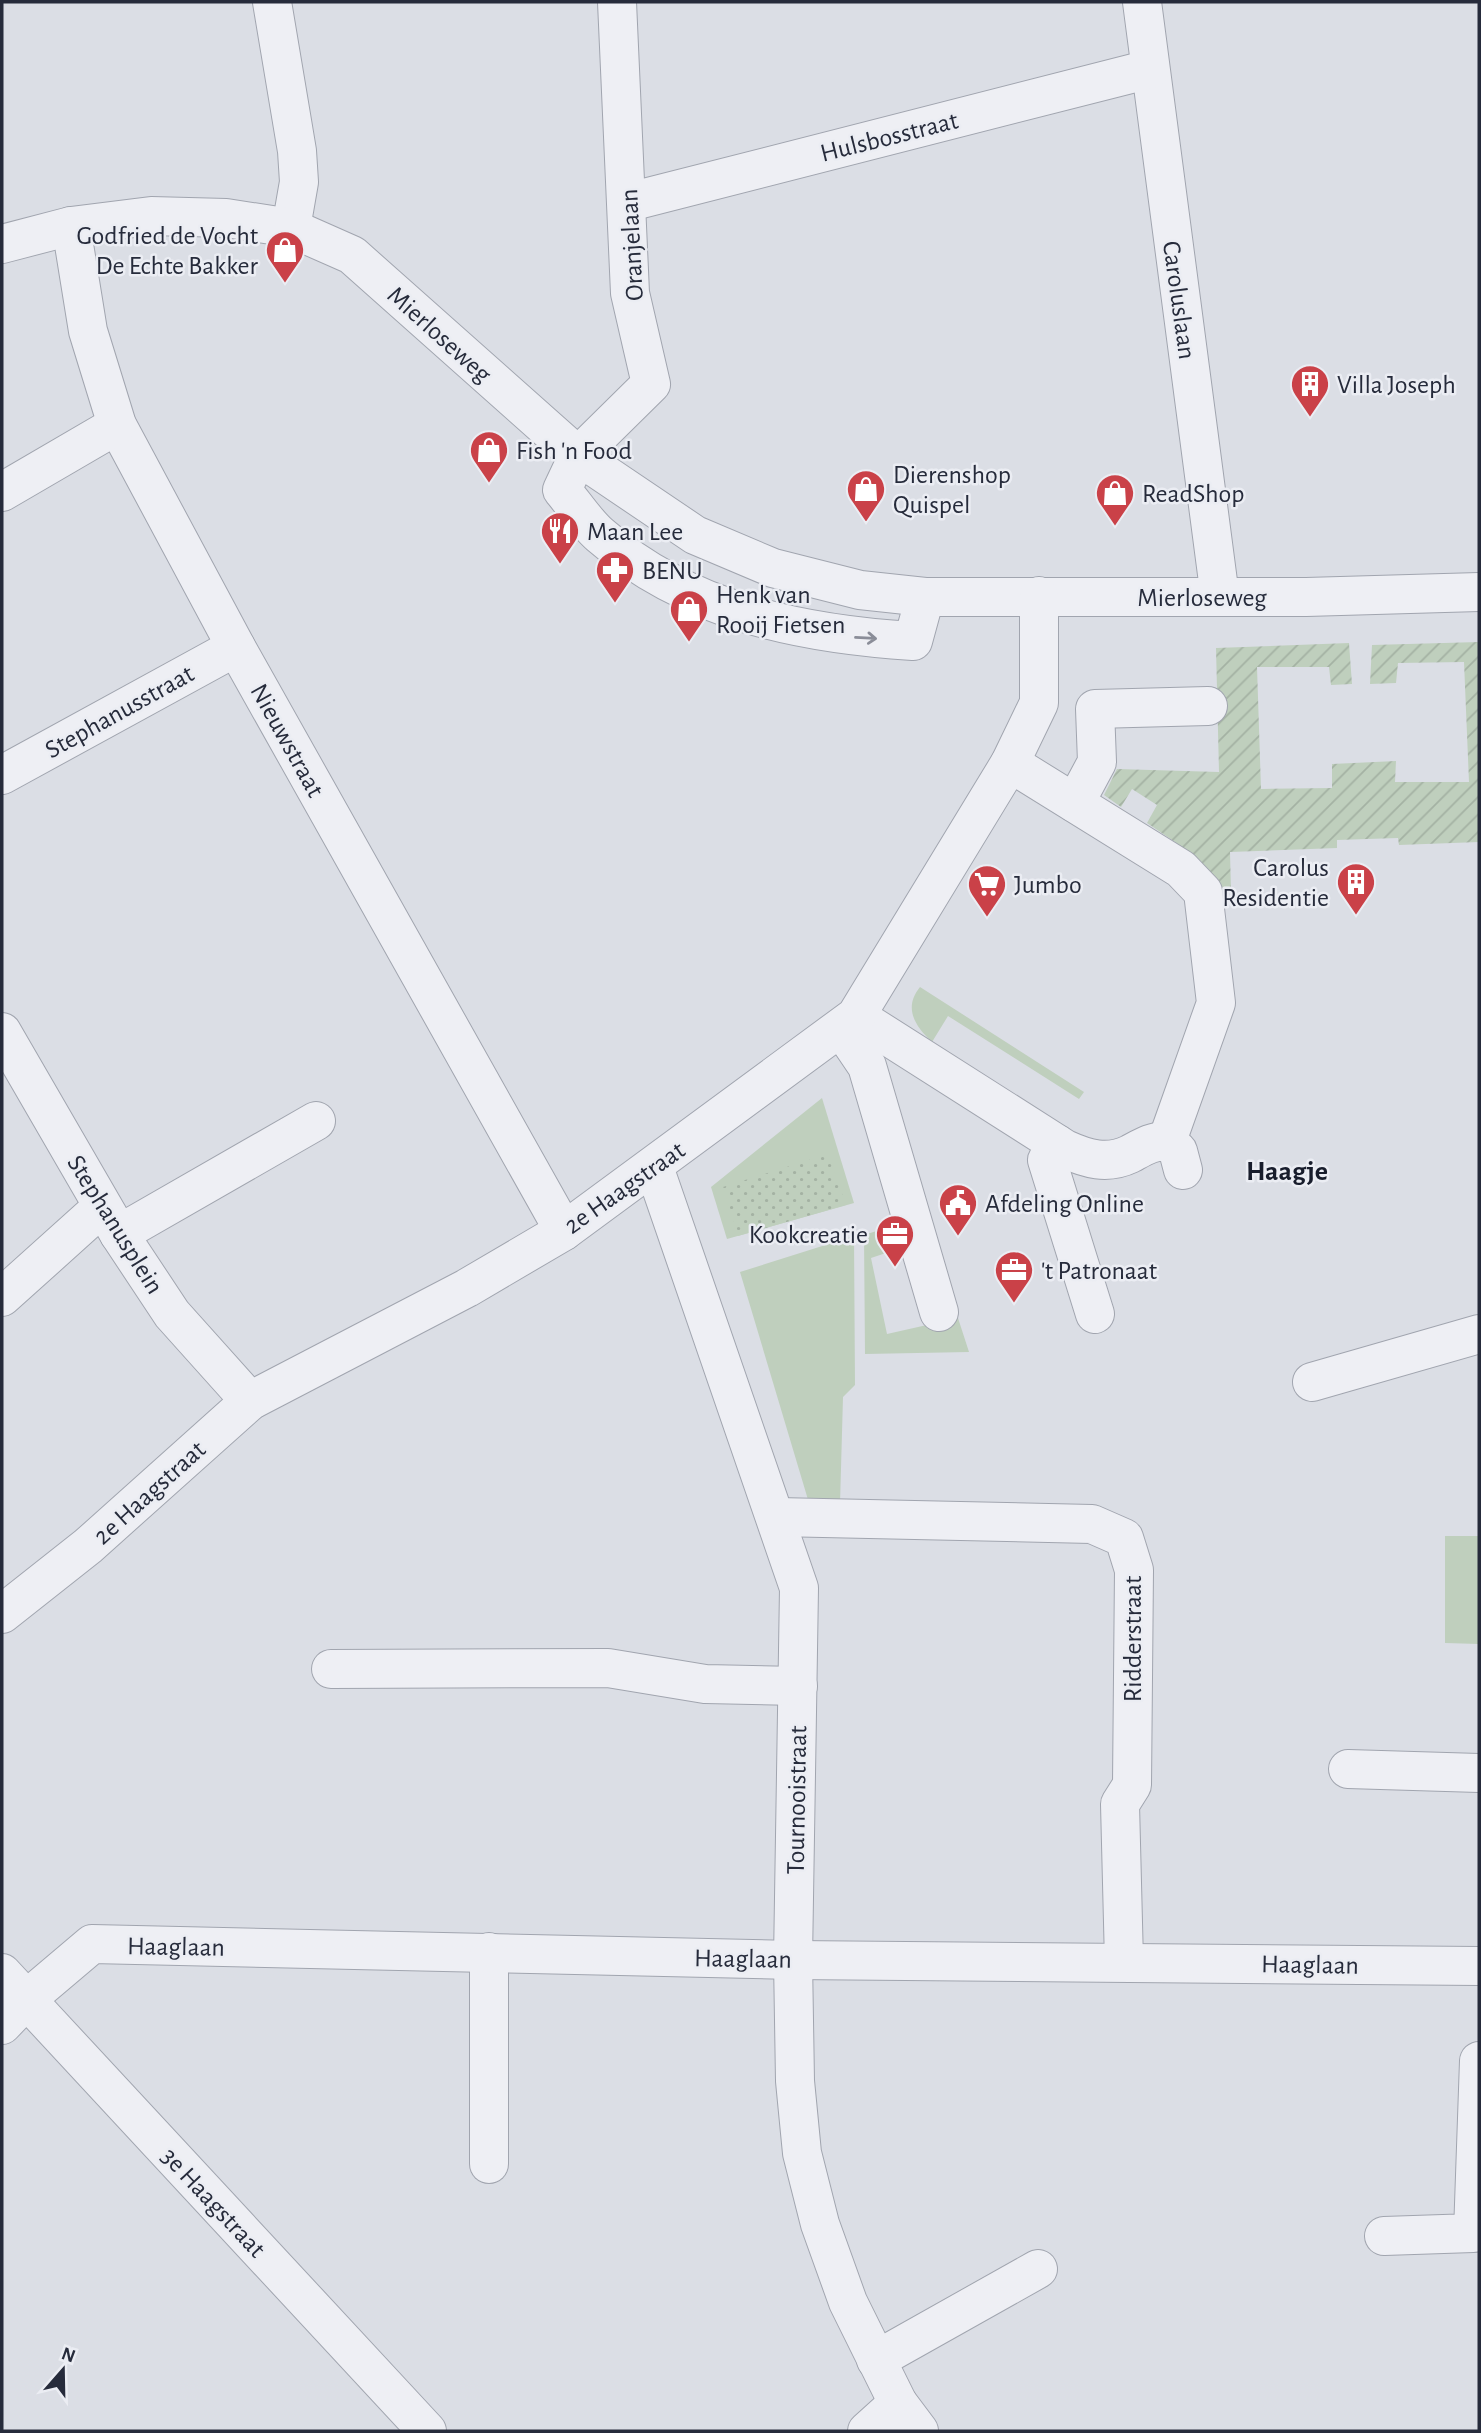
<svg xmlns="http://www.w3.org/2000/svg" width="1481" height="2433" font-family="'Alegreya Sans',sans-serif">
  <style>
    .grass { fill: #bfcfbd }
    .park { fill: url(#park-dots) }
    .garden { fill: url(#garden-furrows) }
    .lines { fill: none; stroke-linecap: round; stroke-linejoin: round }
    .minor-casing { stroke: #a1a5af; stroke-width: 40 }
    .minor { stroke: #eeeff4; stroke-width: 38 }
    .oneway { stroke: #8a8d98 }
    .labels { text-anchor: middle; stroke-width: 5; stroke-linejoin: round; paint-order: stroke }
    .street-label { font-size: 26px; fill: #262b3b; stroke: #ebedf3 }
    .poi-label { font-size: 26px; fill: #262b3b; stroke: #ebedf3; text-anchor: start }
    .neighbourhood-label { font-size: 28px; font-weight: bold; fill: #181d2c; stroke: #ebedf3 }
  </style>
  <defs>
    <pattern id="park-dots" width="8" height="8" patternUnits="userSpaceOnUse" patternTransform="scale(1.75)"><rect width="8" height="8" fill="#bfcfbd"/><path d="M2 2h.1M6 6h.1" fill="none" stroke="#a4b2a3" stroke-width="1.8" stroke-linecap="round"/></pattern>
    <pattern id="garden-furrows" width="10" height="10" patternUnits="userSpaceOnUse" patternTransform="scale(1.75)"><rect width="10" height="10" fill="#bfcfbd"/><path d="M-1 1l2-2M0 10L10 0M9 11l2-2" fill="none" stroke="#a4b2a3"/></pattern>
  </defs>
  <rect width="100%" height="100%" fill="#dbdee5"/>
  <g class="grass">
    <path d="M920 987 1084 1092 1079 1099 948 1016 932 1042C915 1026 903 1008 920 987Z"/>
    <polygon points="822,1098 854,1203 727,1239 711,1187"/>
    <polygon points="895,1225 901,1248 871,1258 887,1334 958,1318 969,1352 865,1354 864,1235"/>
    <polygon points="854,1236 855,1385 843,1397 840,1504 809,1503 740,1272"/>
    <polygon points="1445,1536 1479,1536 1479,1644 1445,1643"/>
  </g>
  <polygon class="park" points="828,1154 846,1205 738,1236 723,1187"/>
  <polygon class="garden" points="1479,642 1479,842 1399,845 1398,838 1337,840 1337,848 1230,852 1231,891 1208,892 1175,842 1147,823 1157,805 1132,789 1121,807 1104,795 1117,769 1219,772 1216,648 1349,643 1352,684 1331,685 1329,667 1257,667 1261,789 1332,788 1332,764 1396,761 1395,782 1469,782 1464,662 1398,663 1396,683 1370,684 1372,645"/>
  <g class="lines">
    <g class="minor-casing">
      <g id="minor">
        <polyline points="272,2 297,151 299,182 291,228"/>
        <path d="M617 2 630 293 651 384 578 456 562 490C574 504 586 523 600 535 687 611 801 634 913 641L925 597"/>
        <polyline points="1142,2 1220,597"/>
        <polyline points="629,202 1150,69"/>
        <polyline points="71,226 88,331 117,425 236,647 564,1231"/>
        <polyline points="2,244 71,226 151,216 226,218 291,228 352,255 578,456 695,535 773,568 860,590 925,597 1306,597 1479,592"/>
        <polyline points="2,492 117,425"/>
        <polyline points="1010,763 1181,869 1203,892 1216,1003 1167,1141"/>
        <polyline points="2,775 236,647"/>
        <polyline points="1075,803 1097,762 1095,709 1208,706"/>
        <path d="M856 1016 1065 1149C1087 1159 1107 1165 1130 1154 1143 1147 1152 1141 1167 1141L1178 1151 1183 1170"/>
        <polyline points="842,1029 867,1066 939,1312"/>
        <polyline points="2,1032 119,1234 172,1314 250,1401"/>
        <polyline points="1057,1144 1047,1160 1095,1314"/>
        <polyline points="654,1167 799,1588 793,1960 795,2081 802,2153 820,2224 848,2302 898,2403 919,2431"/>
        <polyline points="119,1234 316,1121"/>
        <polyline points="2,1297 102,1207"/>
        <polyline points="1312,1382 1479,1334"/>
        <polyline points="777,1517 1092,1524 1124,1538 1134,1570 1132,1785 1120,1804 1124,1962"/>
        <polyline points="2,1614 88,1546 250,1401 467,1288 564,1231 856,1016 1010,763 1039,703 1039,596"/>
        <polyline points="331,1669 608,1668 705,1684 798,1686"/>
        <polyline points="1348,1769 1479,1773"/>
        <polyline points="2,1973 427,2431"/>
        <polyline points="2,2025 27,1999 92,1944 793,1960 1479,1966"/>
        <polyline points="489,2164 489,1952"/>
        <polyline points="1384,2236 1473,2233 1479,2061"/>
        <polyline points="876,2360 1038,2269"/>
        <polyline points="867,2431 898,2403"/>
      </g>
    </g>
    <use href="#minor" class="minor"/>
  </g>
  <defs><path id="oneway-shaft" d="M-6 0H5M1.5-3L5.5 0L1.5 3" fill="none" stroke-width="1.6" stroke-linecap="round" stroke-linejoin="round" transform="scale(1.75)"/></defs>
  <use class="oneway" href="#oneway-shaft" transform="translate(866 638) rotate(3)"/>
  <defs>
    <g id="shop-pin" transform="scale(2.0125)"><path d="M0 17L-7.5 6A9.5 9.5 0 1 1 7.5 6Z" fill="#ca4148" stroke="#ebedf3"/><path d="M-5-2.5h2.3a2.7 3.5 0 0 1 5.4 0H5L5.5 6h-11ZM-1.5-2.5h3a1.5 2.3 0 0 0-3 0Z" fill="#fff"/></g>
    <g id="building-pin" transform="scale(2.0125)"><path d="M0 17L-7.5 6A9.5 9.5 0 1 1 7.5 6Z" fill="#ca4148" stroke="#ebedf3"/><path d="M-4-6H4V6H1V3H-1V6H-4ZM-2.5-4.3h1.7v1.8h-1.7ZM.8-4.3h1.7v1.8H.8ZM-2.5-1h1.7V.8h-1.7ZM.8-1h1.7V.8H.8Z" fill="#fff"/></g>
    <g id="restaurant-pin" transform="scale(2.0125)"><path d="M0 17L-7.5 6A9.5 9.5 0 1 1 7.5 6Z" fill="#ca4148" stroke="#ebedf3"/><path d="M-5-6h1v4h1v-4h1v4h1v-4h1v5L-1.5 .5V6h-2V.5L-5-1ZM5-6V6H3V1.5H1.5Q1.5-4 5-6Z" fill="#fff"/></g>
    <g id="pharmacy-pin" transform="scale(2.0125)"><path d="M0 17L-7.5 6A9.5 9.5 0 1 1 7.5 6Z" fill="#ca4148" stroke="#ebedf3"/><path d="M-2-6h4v4h4v4h-4v4h-4v-4h-4v-4h4Z" fill="#fff"/></g>
    <g id="supermarket-pin" transform="scale(2.0125)"><path d="M0 17L-7.5 6A9.5 9.5 0 1 1 7.5 6Z" fill="#ca4148" stroke="#ebedf3"/><path d="M-6-5.5h2.5l.6 2H6L4.5 2H-2.5L-4.4-4H-6ZM-1.5 3.2a1.3 1.3 0 1 0 .1 0ZM3 3.2a1.3 1.3 0 1 0 .1 0Z" fill="#fff"/></g>
    <g id="civic-pin" transform="scale(2.0125)"><path d="M0 17L-7.5 6A9.5 9.5 0 1 1 7.5 6Z" fill="#ca4148" stroke="#ebedf3"/><path d="M-.6-6.5H3V-4.5H.6V-3L4-1V1h2V6H-6V1h2V-1L-.6-3ZM-1.2 2.5V6h2.4V2.5Z" fill="#fff"/></g>
    <g id="office-pin" transform="scale(2.0125)"><path d="M0 17L-7.5 6A9.5 9.5 0 1 1 7.5 6Z" fill="#ca4148" stroke="#ebedf3"/><path d="M-6-3h4V-5.5h4V-3h4V5H-6ZM-1-4.5V-3h2v-1.5ZM-6 0V1H6V0Z" fill="#fff"/></g>
  </defs>
  <g fill-rule="evenodd">
    <use href="#shop-pin" x="285" y="250"/>
    <use href="#building-pin" x="1310" y="384"/>
    <use href="#shop-pin" x="489" y="450"/>
    <use href="#shop-pin" x="866" y="489"/>
    <use href="#shop-pin" x="1115" y="493"/>
    <use href="#restaurant-pin" x="560" y="531"/>
    <use href="#pharmacy-pin" x="615" y="570"/>
    <use href="#shop-pin" x="689" y="609"/>
    <use href="#building-pin" x="1356" y="882"/>
    <use href="#supermarket-pin" x="987" y="884"/>
    <use href="#civic-pin" x="958" y="1203"/>
    <use href="#office-pin" x="895" y="1234"/>
    <use href="#office-pin" x="1014" y="1270"/>
  </g>
  <g class="labels">
    <g class="street-label">
      <text transform="translate(889 136) rotate(-14)" y="9">Hulsbosstraat</text>
      <text transform="translate(631 245) rotate(-93)" y="9">Oranjelaan</text>
      <text transform="translate(1180 300) rotate(82)" y="9">Caroluslaan</text>
      <text transform="translate(440 334) rotate(42)" y="9">Mierloseweg</text>
      <text x="1202" y="606">Mierloseweg</text>
      <text transform="translate(119 711) rotate(-29)" y="9">Stephanusstraat</text>
      <text transform="translate(288 740) rotate(61)" y="9">Nieuwstraat</text>
      <text transform="translate(624 1187) rotate(-35)" y="9">2e Haagstraat</text>
      <text transform="translate(116 1224) rotate(58)" y="9">Stephanusplein</text>
      <text transform="translate(149 1492) rotate(-42)" y="9">2e Haagstraat</text>
      <text transform="translate(1132 1639) rotate(-90)" y="9">Ridderstraat</text>
      <text transform="translate(796 1800) rotate(-89)" y="9">Tournooistraat</text>
      <text transform="translate(176 1946) rotate(1)" y="9">Haaglaan</text>
      <text transform="translate(743 1958) rotate(1)" y="9">Haaglaan</text>
      <text transform="translate(1310 1964) rotate(1)" y="9">Haaglaan</text>
      <text transform="translate(214 2202) rotate(47)" y="9">3e Haagstraat</text>
    </g>
    <g class="poi-label">
      <text x="258" y="244" text-anchor="end">Godfried de Vocht<tspan x="258" dy="30">De Echte Bakker</tspan></text>
      <text x="1337" y="393">Villa Joseph</text>
      <text x="516" y="459">Fish 'n Food</text>
      <text x="893" y="483">Dierenshop<tspan x="893" dy="30">Quispel</tspan></text>
      <text x="1142" y="502">ReadShop</text>
      <text x="587" y="540">Maan Lee</text>
      <text x="642" y="579">BENU</text>
      <text x="716" y="603">Henk van<tspan x="716" dy="30">Rooij Fietsen</tspan></text>
      <text x="1329" y="876" text-anchor="end">Carolus<tspan x="1329" dy="30">Residentie</tspan></text>
      <text x="1014" y="893">Jumbo</text>
      <text x="985" y="1212">Afdeling Online</text>
      <text x="868" y="1243" text-anchor="end">Kookcreatie</text>
      <text x="1041" y="1279">'t Patronaat</text>
    </g>
    <g class="neighbourhood-label">
      <text x="1287" y="1180">Haagje</text>
    </g>
  </g>
  <rect width="1481" height="2433" fill="none" stroke="#262b3b" stroke-width="7"/>
  <g transform="translate(63 2370) rotate(20)" stroke="#ebedf3" stroke-width="5" paint-order="stroke">
  <path d="M0-5L12 26L0 18L-12 26Z" fill="#262b3b"/>
  <text y="-10" font-size="19" font-weight="bold" text-anchor="middle" fill="#262b3b">N</text>
  </g>
</svg>
